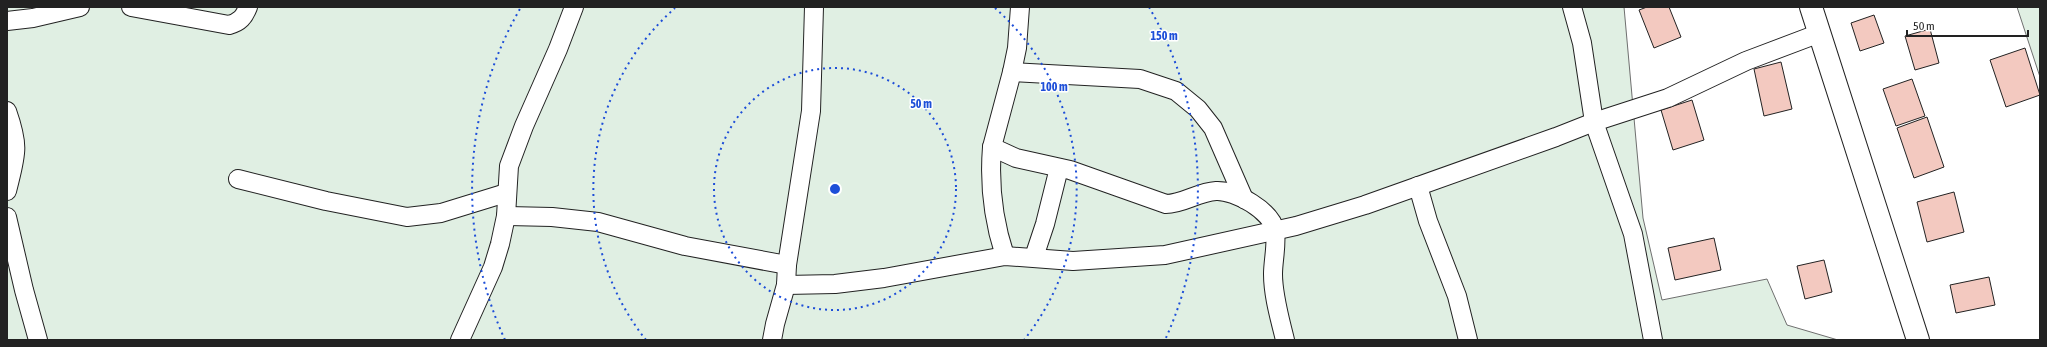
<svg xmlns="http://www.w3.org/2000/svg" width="2047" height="347" font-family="'Asap Condensed',sans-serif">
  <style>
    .green { fill: #e0efe3; stroke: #6f6f6f }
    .building { fill: #f3c9c0; stroke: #222 }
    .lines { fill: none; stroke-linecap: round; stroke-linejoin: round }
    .minor-casing { stroke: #222; stroke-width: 20 }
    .major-casing { stroke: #222; stroke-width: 24 }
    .minor { stroke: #fff; stroke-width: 18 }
    .major { stroke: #fff; stroke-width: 22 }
    .ring { fill: none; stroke: #1d4ed8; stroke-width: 2; stroke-dasharray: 2 4 }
    .centre { fill: #1d4ed8; stroke: #fff; stroke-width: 2 }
    .ring-label { font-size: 12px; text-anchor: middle; font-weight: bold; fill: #1d4ed8; stroke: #fff; stroke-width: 3; stroke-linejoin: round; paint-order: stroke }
  </style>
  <rect width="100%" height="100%" fill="#fff"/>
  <g class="green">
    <polygon points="7,7 1624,7 1643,218 1662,300 1767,279 1787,325 1838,340 7,340"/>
    <polygon points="2017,7 2040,7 2040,77"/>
  </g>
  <g class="building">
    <polygon points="1647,7 1669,7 1681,37 1654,48 1639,10"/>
    <polygon points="1874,15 1884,43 1860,51 1851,23"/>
    <polygon points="1930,29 1939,63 1915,70 1905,36"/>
    <polygon points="2025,48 2040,95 2006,107 1990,60"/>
    <polygon points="1781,62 1792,109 1764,116 1754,69"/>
    <polygon points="1912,79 1925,116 1896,126 1883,89"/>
    <polygon points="1692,100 1704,140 1673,150 1661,110"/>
    <polygon points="1927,117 1944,167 1914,178 1897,128"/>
    <polygon points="1954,192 1964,232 1927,242 1917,202"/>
    <polygon points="1714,238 1721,270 1675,280 1668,248"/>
    <polygon points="1824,260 1832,292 1805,299 1797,266"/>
    <polygon points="1989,277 1995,305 1956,313 1950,285"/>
  </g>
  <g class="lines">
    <g class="minor-casing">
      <g id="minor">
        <path d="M131 7 229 25C240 22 244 17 248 7"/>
        <path d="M1020 7 1017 48 1012 72 992 147 1016 158 1070 170 1166 204C1183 204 1198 192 1216 191 1235 190 1272 211 1275 231 1277 245 1273 261 1273 274 1273 296 1280 319 1285 340"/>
        <polyline points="1572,7 1582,43 1594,122 1633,234 1653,340"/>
        <polyline points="7,21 33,18 80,7"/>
        <polyline points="1012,72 1140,79 1176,91 1198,109 1213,128 1244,199"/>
        <path d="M7 111C20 148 16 154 7 191"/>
        <path d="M992 147C989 184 993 220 1005 256"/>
        <polyline points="238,179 326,201 407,217 441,213 506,193"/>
        <polyline points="1418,186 1428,221 1457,296 1468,340"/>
        <polyline points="506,216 552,217 598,222 685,246 787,265"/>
        <polyline points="7,217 24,290 38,340"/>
        <polyline points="1034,257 1045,224 1059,168"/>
        <polyline points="786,285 835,284 884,278 1005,256 1073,261 1165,255 1296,226 1365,205 1556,137 1594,122 1668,98 1746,61 1820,33"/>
        <polyline points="460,340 493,267 500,244 506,216 509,166 524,126 558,49 574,7"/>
        <polyline points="772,340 775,324 786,285 787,265 811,111 814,7"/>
      </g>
    </g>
    <g class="major-casing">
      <polyline id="major" points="1811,7 1918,340"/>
    </g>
    <use href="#minor" class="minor"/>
    <use href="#major" class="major"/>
  </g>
  <g class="ring">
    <circle cx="835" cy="189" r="121"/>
    <path d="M646 340A242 242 0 0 1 675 8M995 8A242 242 0 0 1 1024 340"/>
    <path d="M505 340A363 363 0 0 1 521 7M1149 7A363 363 0 0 1 1165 340"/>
  </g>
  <circle cx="835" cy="189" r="6" class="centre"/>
  <g class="ring-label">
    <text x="1164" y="40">150 m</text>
    <text x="1054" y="91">100 m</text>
    <text x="921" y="108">50 m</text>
  </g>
  <rect width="2047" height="347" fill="none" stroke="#222222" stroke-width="16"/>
  <path d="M1907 30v6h121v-6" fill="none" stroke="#222222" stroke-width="2"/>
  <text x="1913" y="30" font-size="12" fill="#222222" stroke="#ffffff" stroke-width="3" paint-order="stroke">50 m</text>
</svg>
